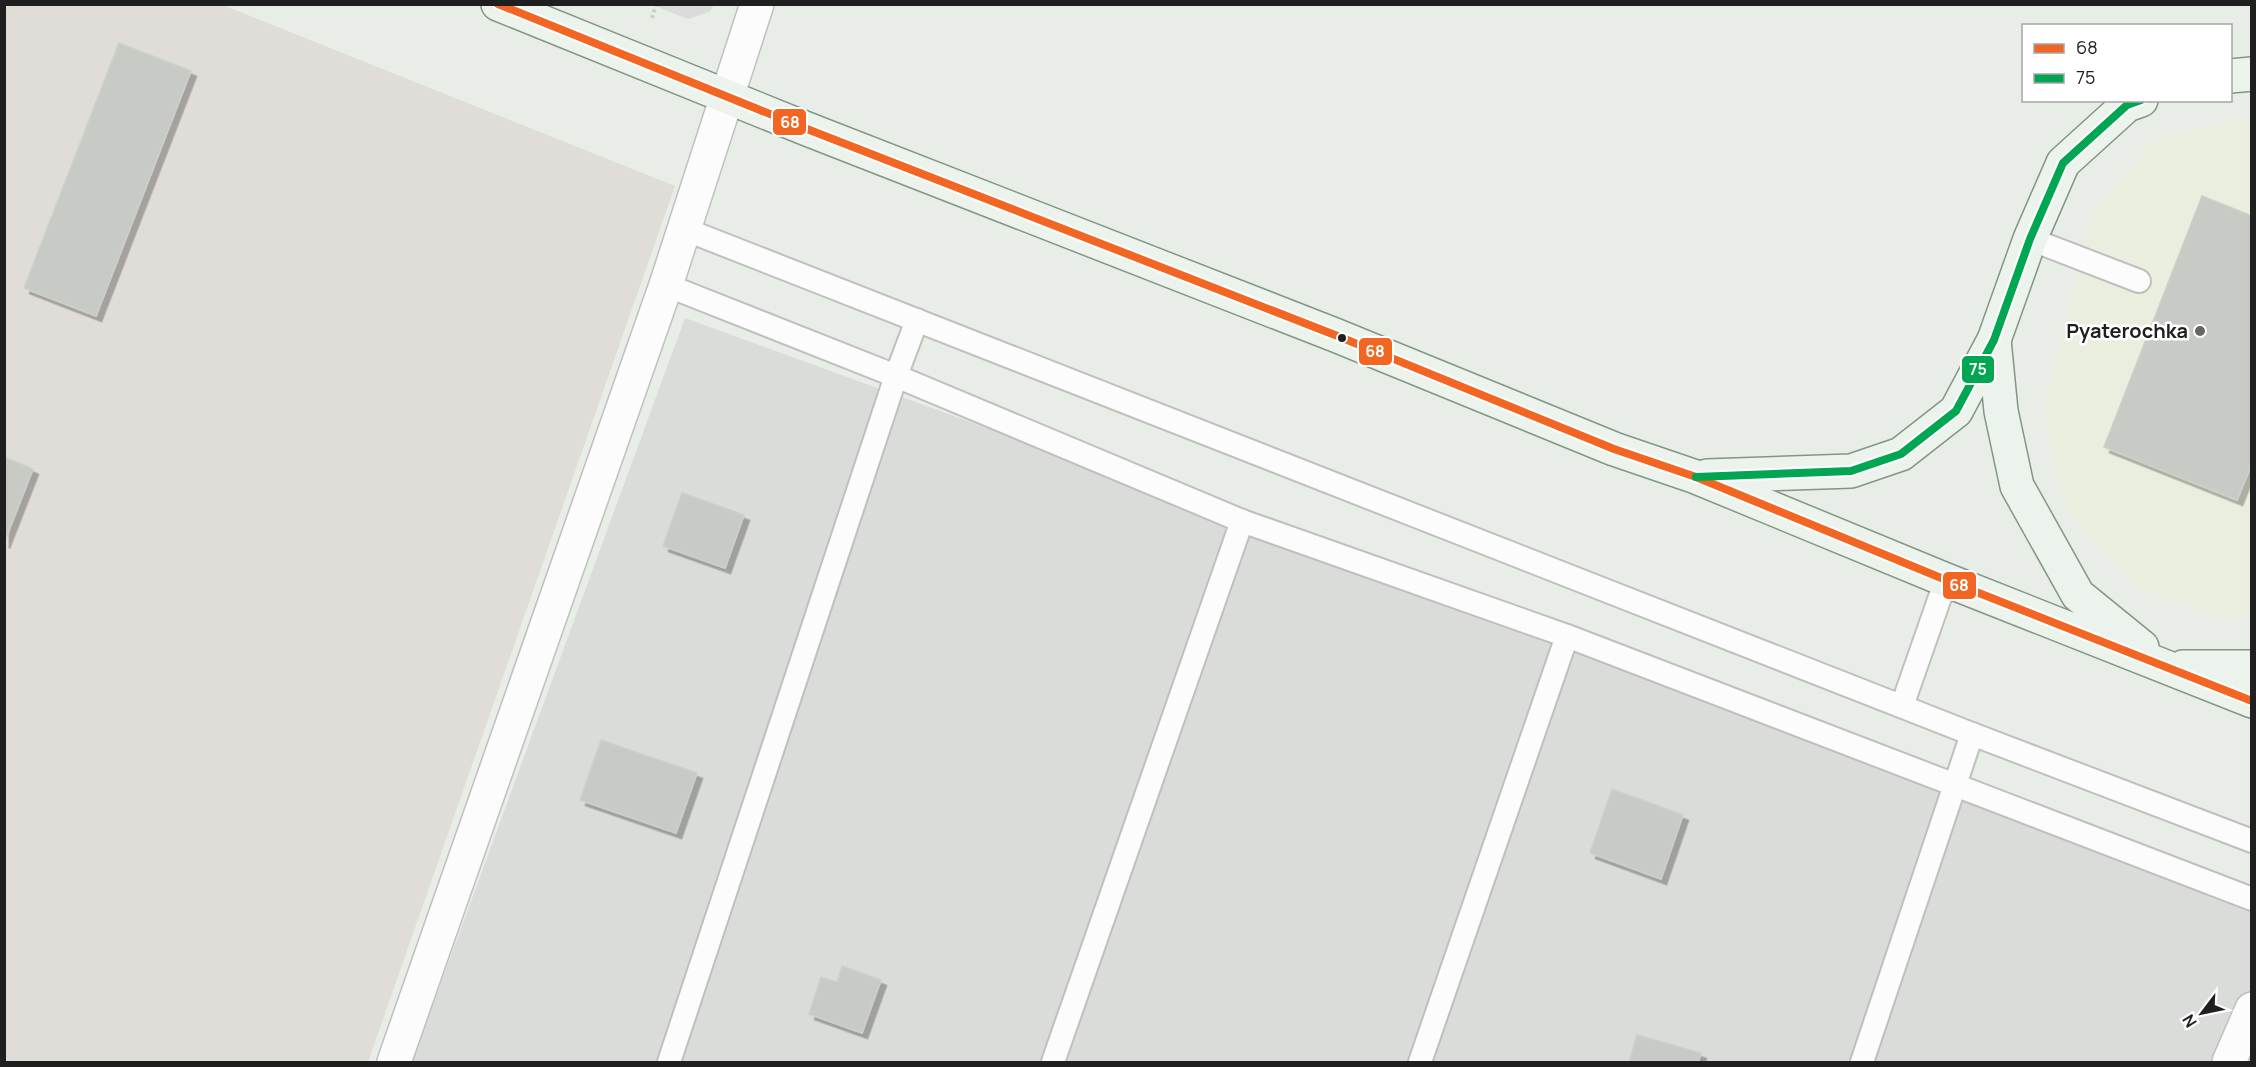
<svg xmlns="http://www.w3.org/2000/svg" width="2256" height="1067" font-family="Manrope,sans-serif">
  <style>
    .residential { fill: #dadcd9 }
    .commercial { fill: #eaeedf }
    .industrial { fill: #e0dcd8 }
    .building { fill: #c7cac5; stroke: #ccd0ca; stroke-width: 1.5; filter: url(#shadow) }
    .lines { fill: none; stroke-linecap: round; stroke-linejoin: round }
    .lane-casing { stroke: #bfc0be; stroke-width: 26 }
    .street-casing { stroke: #bfc0be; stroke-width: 36 }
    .secondary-casing { stroke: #829686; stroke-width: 36 }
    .path { stroke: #cbcfc1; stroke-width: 4; stroke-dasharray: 3 3; stroke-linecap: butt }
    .lane { stroke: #fcfcfc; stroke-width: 22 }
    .street { stroke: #fcfcfc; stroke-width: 33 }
    .secondary { stroke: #ecf3ed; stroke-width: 33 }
    .bus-1-casing { stroke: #fff; stroke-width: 12 }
    .bus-2-casing { stroke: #fff; stroke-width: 12 }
    .bus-1 { stroke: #f26522; stroke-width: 8 }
    .bus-2 { stroke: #00a651; stroke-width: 8 }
    .poi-dot { fill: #666765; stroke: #fff; stroke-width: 2 }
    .bus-dot { fill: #1f1f1f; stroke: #fff; stroke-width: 2 }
    .labels { text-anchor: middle; stroke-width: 5; stroke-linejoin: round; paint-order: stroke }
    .poi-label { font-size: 20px; font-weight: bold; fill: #1f1f1f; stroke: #fff; text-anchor: end }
    .line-badge { stroke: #fff; stroke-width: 2 }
    .badge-label { font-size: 16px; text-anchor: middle; font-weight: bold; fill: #fff }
  </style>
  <defs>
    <filter id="shadow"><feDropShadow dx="5.5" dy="5.5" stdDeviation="0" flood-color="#0004"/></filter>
  </defs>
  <rect width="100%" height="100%" fill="#e9ede8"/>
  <g class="residential">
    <polygon points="652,5 714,5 709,12 688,19"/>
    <polygon points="685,318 1242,521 2251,913 2251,1062 412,1062"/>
  </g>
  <polygon class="commercial" points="2234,119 2251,119 2251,618 2225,619 2135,586 2067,509 2043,409 2092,215 2150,144"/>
  <polygon class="industrial" points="5,5 223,5 675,186 368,1062 5,1062"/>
  <g class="building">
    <polygon points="119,43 191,71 96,316 24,288"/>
    <polygon points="2202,196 2252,216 2252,463 2237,500 2104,447"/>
    <polygon points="4,457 33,469 4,543"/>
    <polygon points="682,493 744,515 725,568 663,546"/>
    <polygon points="601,740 697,773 676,833 580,800"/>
    <polygon points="1612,789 1683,815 1661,879 1590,853"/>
    <polygon points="842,966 881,980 862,1033 809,1014 821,977 837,982"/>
    <polygon points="1637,1035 1701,1053 1698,1062 1629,1062"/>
  </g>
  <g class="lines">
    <g class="lane-casing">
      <g id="lane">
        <polyline points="684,229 1972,734 2252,841"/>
        <polyline points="2030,239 2139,281"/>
        <polyline points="666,285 896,376 1242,521 1567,636 2252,899"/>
        <polyline points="1902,706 1946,580"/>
        <polyline points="669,1062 896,376 917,320"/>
        <polyline points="1053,1062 1242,521"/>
        <polyline points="1420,1062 1567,636"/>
        <polyline points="1862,1062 1972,734"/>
      </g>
    </g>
    <g class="street-casing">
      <g id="street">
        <polyline points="394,1062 666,285 757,4"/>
        <polyline points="2229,1062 2252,1009"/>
      </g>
    </g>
    <g class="secondary-casing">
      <g id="secondary">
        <polyline points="498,4 807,129 1335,335 1614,449 1696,477 1946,580 2252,701"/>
        <polyline points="2230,76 2252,74"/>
        <polyline points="1994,340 2001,411 2017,486 2078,595 2142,647"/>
        <polyline points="1707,476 1851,471 1901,454 1956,411 1994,340 2030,239 2063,163 2127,105 2141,100"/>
        <polyline points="2183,667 2252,667"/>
      </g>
    </g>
    <polyline class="path" points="652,18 656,4"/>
    <use href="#lane" class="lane"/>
    <use href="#street" class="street"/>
    <use href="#secondary" class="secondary"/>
    <g class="bus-1-casing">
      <polyline id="bus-1" points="498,4 807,129 1335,335 1614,449 1696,477 1946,580 2252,701"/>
    </g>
    <g class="bus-2-casing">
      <polyline id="bus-2" points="1696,477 1851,471 1901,454 1956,411 1994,340 2030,239 2063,163 2127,105 2141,100"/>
    </g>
    <use href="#bus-1" class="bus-1"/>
    <use href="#bus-2" class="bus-2"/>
  </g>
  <circle class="poi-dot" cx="2200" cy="331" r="6"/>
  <circle class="bus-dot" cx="1342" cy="338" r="5"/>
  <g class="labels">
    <g class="poi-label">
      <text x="2188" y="338">Pyaterochka</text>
    </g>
  </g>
  <g class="line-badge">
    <rect x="772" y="108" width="35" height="28" rx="6" fill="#f26522"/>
    <rect x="1358" y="337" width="35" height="29" rx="6" fill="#f26522"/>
    <rect x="1961" y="355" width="34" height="29" rx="6" fill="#00a651"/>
    <rect x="1942" y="571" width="35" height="29" rx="6" fill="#f26522"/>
  </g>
  <g class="badge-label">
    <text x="790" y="128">68</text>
    <text x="1375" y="357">68</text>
    <text x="1978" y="375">75</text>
    <text x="1959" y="591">68</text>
  </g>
  <rect width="2256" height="1067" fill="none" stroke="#1f1f1f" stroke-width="12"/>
  <rect x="2022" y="24" width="210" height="78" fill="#ffffff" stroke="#a5a5a5" stroke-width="1.5"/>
  <rect x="2034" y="44" width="30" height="9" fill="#f26522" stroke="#a5a5a5" stroke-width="1.5"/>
  <text x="2076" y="54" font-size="18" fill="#1f1f1f">68</text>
  <rect x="2034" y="74" width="30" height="9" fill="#00a651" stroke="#a5a5a5" stroke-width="1.5"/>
  <text x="2076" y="84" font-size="18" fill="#1f1f1f">75</text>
  <g transform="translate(2202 1013) rotate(238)" stroke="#ffffff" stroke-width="4.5" paint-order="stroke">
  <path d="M0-4.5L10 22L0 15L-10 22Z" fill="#1f1f1f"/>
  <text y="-9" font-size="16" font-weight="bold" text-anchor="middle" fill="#1f1f1f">N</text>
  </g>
</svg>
